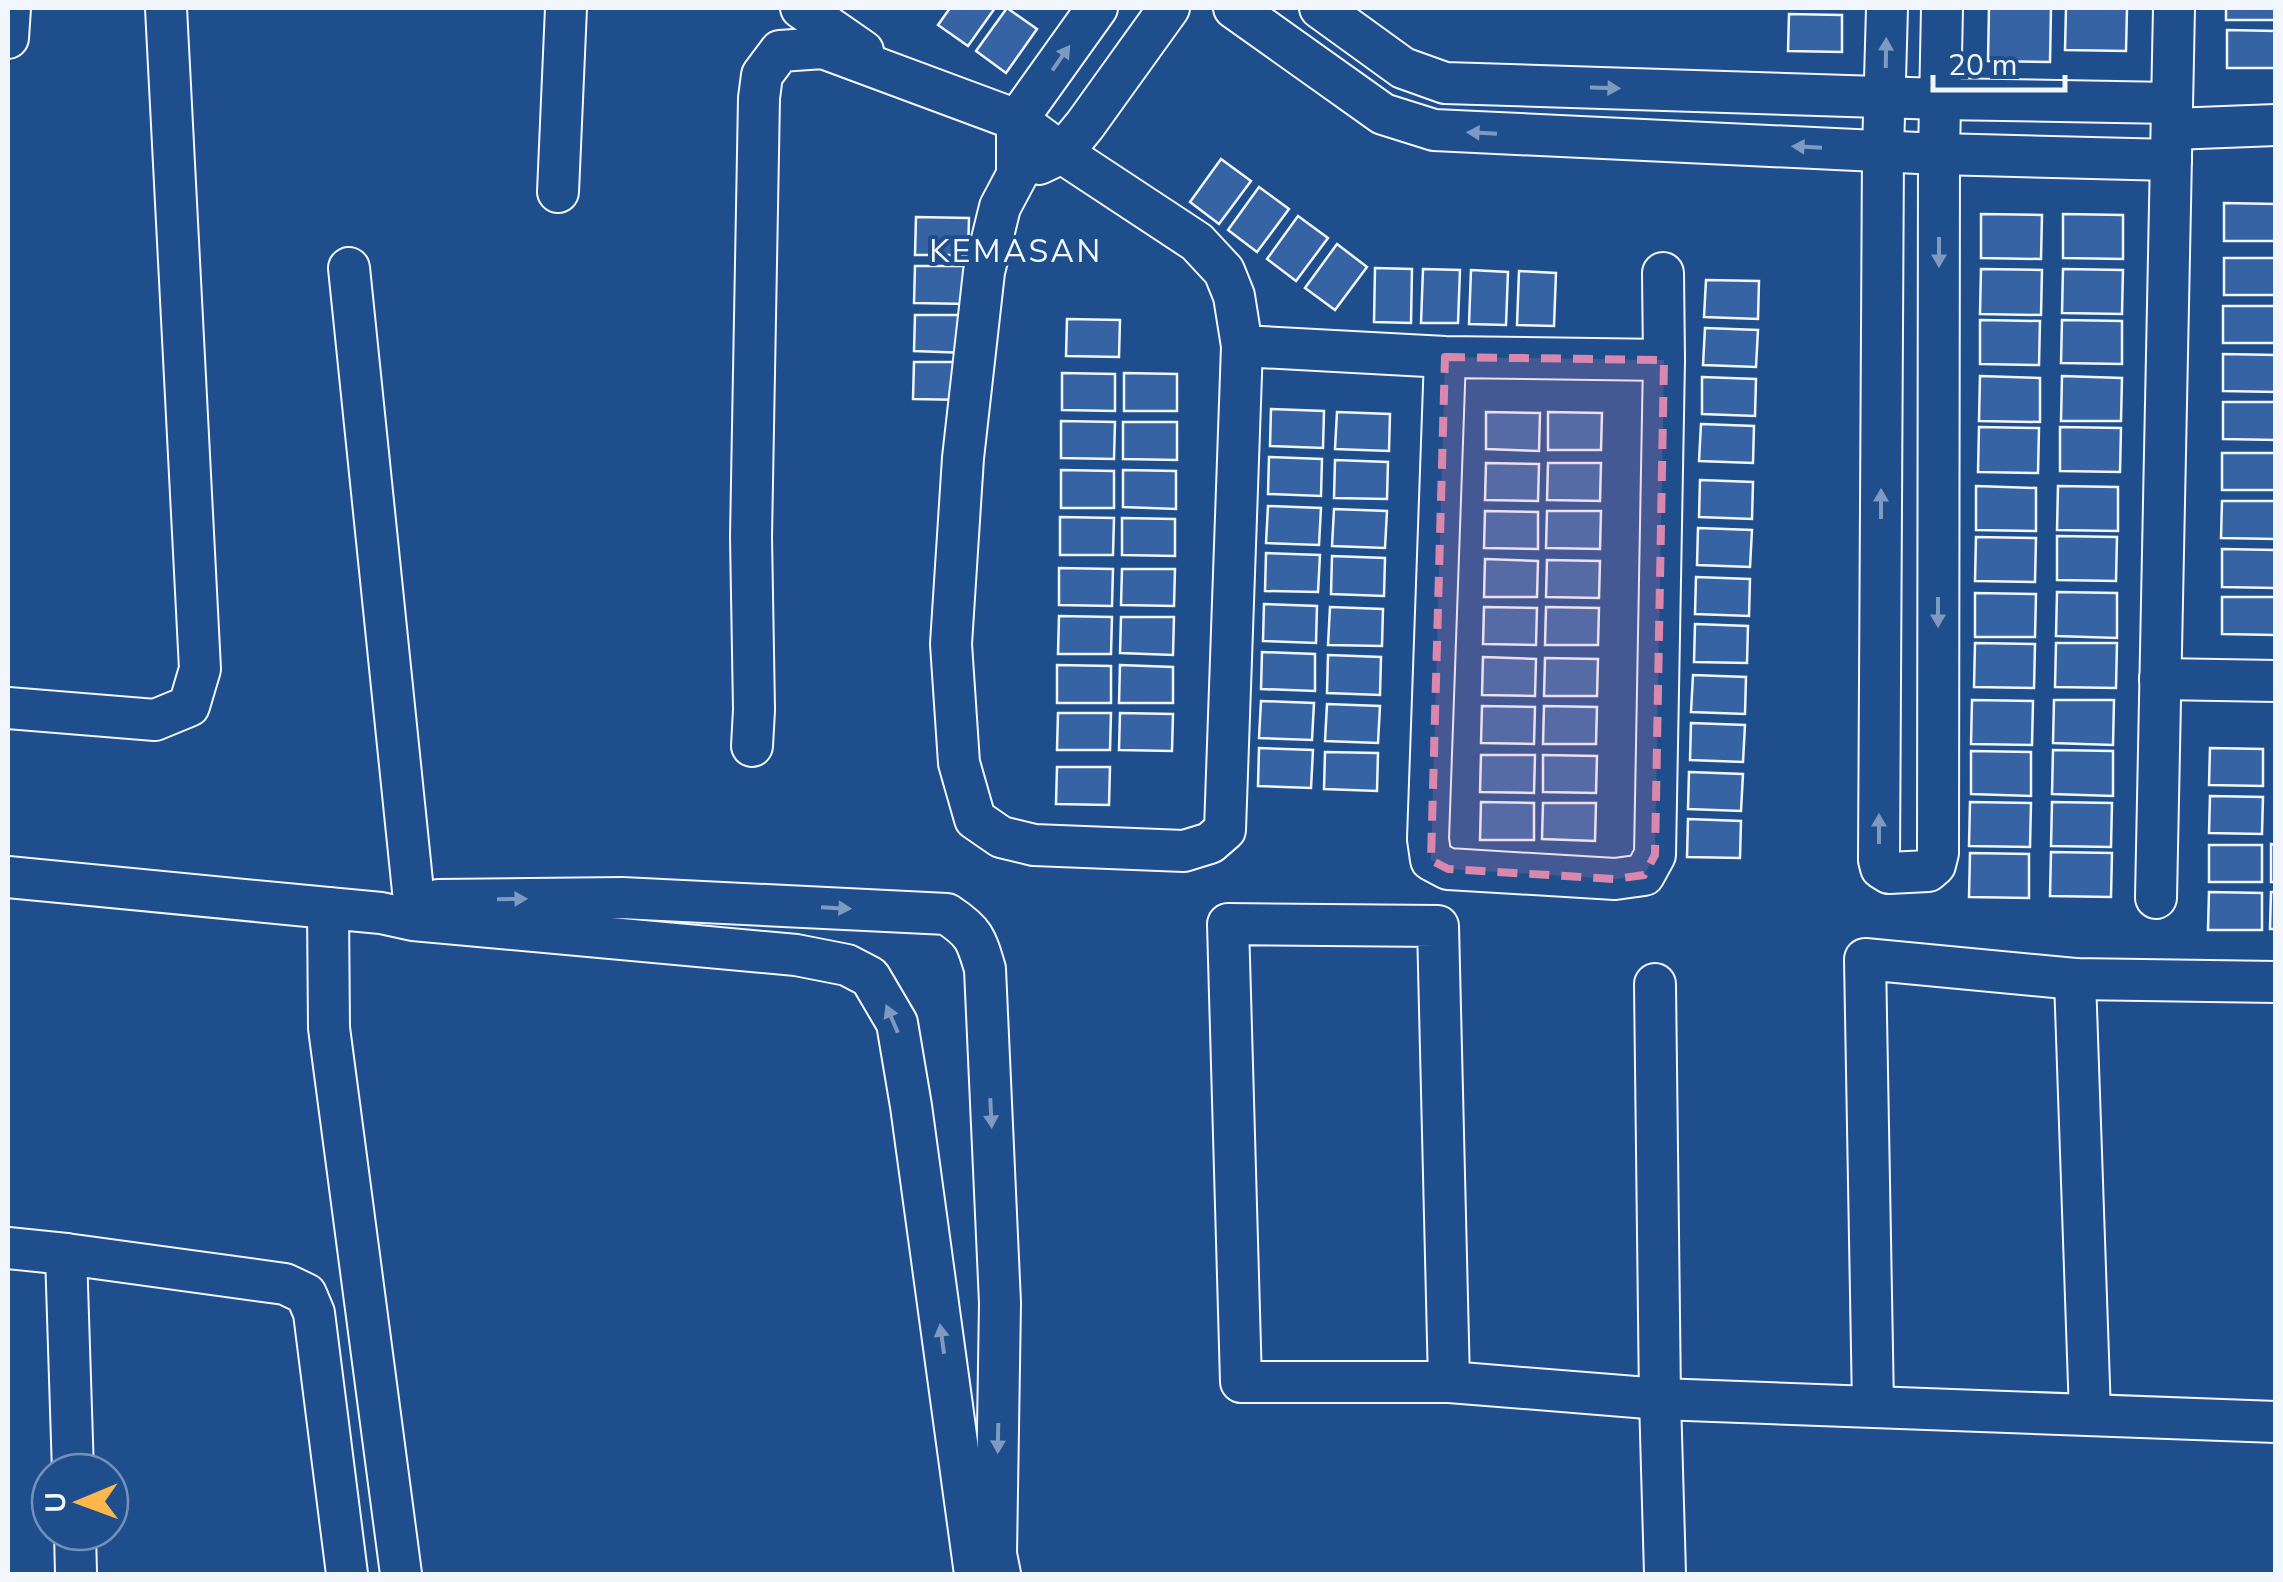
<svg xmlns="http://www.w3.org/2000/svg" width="2283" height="1582" font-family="'Nunito Sans',sans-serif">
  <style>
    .building { fill: #3563a3; stroke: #f2f6ff; stroke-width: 2.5 }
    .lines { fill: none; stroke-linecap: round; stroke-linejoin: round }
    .minor-casing { stroke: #f2f6ff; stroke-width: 44 }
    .minor { stroke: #1f4e8c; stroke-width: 40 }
    .oneway { fill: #7e9ac0 }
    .marked { fill: #da87ad; fill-opacity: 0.2; stroke: #da87ad; stroke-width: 8; stroke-dasharray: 20 12; stroke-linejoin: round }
    .labels { text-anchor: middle; stroke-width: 8; stroke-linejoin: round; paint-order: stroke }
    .quarter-label { font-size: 32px; letter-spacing: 2.5px; fill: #f2f6ff; stroke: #1f4e8c }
  </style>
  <rect width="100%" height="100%" fill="#1f4e8c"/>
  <g class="building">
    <polygon points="950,8 995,8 968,46 938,25"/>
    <polygon points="1007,8 1037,29 1006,73 976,51"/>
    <polygon points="1989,8 2051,8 2050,62 1988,61"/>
    <polygon points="2066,8 2127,8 2126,51 2065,50"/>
    <rect x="2226" y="8" width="50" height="12"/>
    <polygon points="1789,14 1842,15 1842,52 1788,51"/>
    <polygon points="2227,30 2276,31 2276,68 2227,68"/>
    <polygon points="1221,159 1251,181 1219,224 1190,202"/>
    <polygon points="1259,187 1289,209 1257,252 1228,230"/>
    <polygon points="2224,203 2276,204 2276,241 2224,241"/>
    <polygon points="1981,214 2042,215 2041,259 1981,258"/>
    <polygon points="2063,214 2123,215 2123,259 2063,258"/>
    <polygon points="1298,216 1328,238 1296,281 1267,259"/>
    <polygon points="916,217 969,218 968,255 915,255"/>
    <polygon points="1337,244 1367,267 1335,310 1305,288"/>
    <rect x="2224" y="258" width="52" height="37"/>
    <polygon points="915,266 968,266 968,304 914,303"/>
    <polygon points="1375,268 1412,269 1411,323 1374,322"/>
    <polygon points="1423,269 1460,270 1458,323 1421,323"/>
    <polygon points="1981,269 2042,270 2041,315 1980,314"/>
    <polygon points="2063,269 2123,270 2122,314 2062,313"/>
    <polygon points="1471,270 1508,272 1506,325 1469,324"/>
    <polygon points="1519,271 1556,273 1554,326 1517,325"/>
    <polygon points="1706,280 1759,281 1758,319 1704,317"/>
    <rect x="2223" y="306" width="53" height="37"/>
    <polygon points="915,315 968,315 967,353 914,351"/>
    <polygon points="1067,319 1120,320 1119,357 1066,356"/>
    <polygon points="1980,320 2040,321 2039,365 1980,364"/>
    <polygon points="2062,320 2122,321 2122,364 2061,363"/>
    <polygon points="1705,328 1758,330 1756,367 1703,365"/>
    <polygon points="2223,354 2276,355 2276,392 2223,391"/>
    <polygon points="914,362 967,362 966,400 913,399"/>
    <polygon points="1062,373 1115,374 1115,411 1062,410"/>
    <polygon points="1124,373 1177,374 1177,411 1124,411"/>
    <polygon points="1980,376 2040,378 2040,422 1979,421"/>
    <polygon points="2062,376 2122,378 2121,421 2061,421"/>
    <polygon points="1702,377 1756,379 1755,416 1702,414"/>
    <polygon points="2223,402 2276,402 2276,440 2223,439"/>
    <polygon points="1271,409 1324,411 1323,448 1270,446"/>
    <polygon points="1337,412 1390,414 1389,451 1335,449"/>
    <polygon points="1486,412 1540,413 1539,451 1486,449"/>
    <polygon points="1548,412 1602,413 1601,450 1548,450"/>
    <polygon points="1061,421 1115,422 1114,459 1061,458"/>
    <polygon points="1123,422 1177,422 1177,460 1123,459"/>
    <polygon points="1701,424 1754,426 1753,463 1699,461"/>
    <polygon points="1979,427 2039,428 2038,473 1978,472"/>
    <polygon points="2060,427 2121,428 2120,472 2060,471"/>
    <rect x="2222" y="453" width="53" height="37"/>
    <polygon points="1269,457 1322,459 1321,496 1268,494"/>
    <polygon points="1335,460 1388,462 1387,499 1334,498"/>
    <polygon points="1486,463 1539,464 1538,501 1485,500"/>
    <polygon points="1548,463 1601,463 1600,501 1547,500"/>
    <polygon points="1061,470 1114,471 1114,508 1061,508"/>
    <polygon points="1123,470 1176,471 1176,509 1123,507"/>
    <polygon points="1700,480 1753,482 1752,519 1699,517"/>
    <polygon points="1976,486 2036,488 2036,531 1976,530"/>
    <polygon points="2058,486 2118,487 2118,531 2057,530"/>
    <polygon points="2222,501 2276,501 2275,539 2221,538"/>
    <polygon points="1268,506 1321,508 1319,545 1266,543"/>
    <polygon points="1334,509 1387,511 1385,548 1332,546"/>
    <polygon points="1485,511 1538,512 1538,549 1484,548"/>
    <polygon points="1547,511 1601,511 1600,549 1546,548"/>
    <polygon points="1060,517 1114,518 1113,555 1060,555"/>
    <polygon points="1122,518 1175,519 1175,556 1122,555"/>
    <polygon points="1698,528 1752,530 1750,567 1697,565"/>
    <polygon points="2057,536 2117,537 2116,581 2057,580"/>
    <polygon points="1976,537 2036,538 2035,582 1975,581"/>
    <polygon points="2222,549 2275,550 2275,588 2222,587"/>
    <polygon points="1266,553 1320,555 1318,592 1265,591"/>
    <polygon points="1332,556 1385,558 1384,596 1331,594"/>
    <polygon points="1485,559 1538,561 1537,597 1484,597"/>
    <polygon points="1547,560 1600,561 1599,598 1546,597"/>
    <polygon points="1059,568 1113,569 1112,606 1059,605"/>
    <polygon points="1122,569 1175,569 1174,606 1121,605"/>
    <polygon points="1696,577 1750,579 1749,616 1695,614"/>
    <polygon points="2057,592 2117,593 2117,638 2056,636"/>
    <polygon points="1975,593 2036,594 2035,637 1975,637"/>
    <polygon points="2222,597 2275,597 2275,635 2222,634"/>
    <polygon points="1264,604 1317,606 1316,643 1263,641"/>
    <polygon points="1330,607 1383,609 1382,646 1328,645"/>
    <polygon points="1484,607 1537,608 1536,645 1483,644"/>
    <polygon points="1546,607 1599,608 1598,645 1545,645"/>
    <polygon points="1059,616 1112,617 1111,654 1058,654"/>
    <polygon points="1121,617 1174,617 1173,655 1120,653"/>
    <polygon points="1695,624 1748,626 1747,663 1694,662"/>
    <polygon points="1975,643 2035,644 2034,688 1974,687"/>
    <polygon points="2056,643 2117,643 2116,688 2055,687"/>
    <polygon points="1262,652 1315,654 1315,691 1261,689"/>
    <polygon points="1328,655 1381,657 1380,695 1327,693"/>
    <polygon points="1483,657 1536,659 1535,696 1482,695"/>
    <polygon points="1545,658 1598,659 1597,696 1544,696"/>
    <polygon points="1057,665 1111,666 1111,703 1057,703"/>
    <polygon points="1120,665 1173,667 1173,703 1119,703"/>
    <polygon points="1693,675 1746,677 1745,714 1691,712"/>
    <polygon points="1972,700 2033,701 2032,745 1971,744"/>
    <polygon points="2054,700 2114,700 2113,745 2053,743"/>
    <polygon points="1261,701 1314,703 1312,740 1259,738"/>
    <polygon points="1327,704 1380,706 1378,743 1325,741"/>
    <polygon points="1482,706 1535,707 1534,744 1481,743"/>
    <polygon points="1544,706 1597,707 1596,744 1543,744"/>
    <polygon points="1058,713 1111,713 1110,750 1057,750"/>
    <polygon points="1120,713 1173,714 1172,751 1119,750"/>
    <polygon points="1691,723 1745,725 1743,762 1690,760"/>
    <polygon points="1259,748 1313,750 1311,788 1258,786"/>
    <polygon points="2210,748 2263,749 2263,786 2209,785"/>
    <polygon points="2053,750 2113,751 2113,796 2052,794"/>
    <polygon points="1971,751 2031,752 2031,796 1971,794"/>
    <polygon points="1325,752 1378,753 1377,791 1324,789"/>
    <polygon points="1481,755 1535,755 1534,793 1480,792"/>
    <polygon points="1543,755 1597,756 1596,793 1543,792"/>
    <polygon points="1057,767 1110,767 1109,805 1056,804"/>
    <polygon points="1689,772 1743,774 1741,811 1688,809"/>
    <polygon points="2210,796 2263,797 2262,834 2209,833"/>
    <polygon points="1481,802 1534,803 1534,840 1480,840"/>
    <polygon points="1970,802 2031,803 2030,847 1969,846"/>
    <polygon points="2052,802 2112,803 2111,847 2051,846"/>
    <polygon points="1543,803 1596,803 1595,841 1542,839"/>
    <polygon points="1688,819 1741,821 1740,858 1687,857"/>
    <polygon points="2271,844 2276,845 2276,882 2271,882"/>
    <rect x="2209" y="845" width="53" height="37"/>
    <polygon points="2051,852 2112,853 2111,897 2050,896"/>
    <polygon points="1970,853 2029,854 2029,898 1969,897"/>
    <polygon points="2209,892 2262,893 2262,930 2208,930"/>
    <polygon points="2271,892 2276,892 2276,929 2270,929"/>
  </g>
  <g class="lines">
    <g class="minor-casing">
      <g id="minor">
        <polyline points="801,8 863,51"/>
        <polyline points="1097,8 1017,120 1017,175 1000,207 984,272 963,458 951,644 959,763 975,819 1001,837 1034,845 1184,851 1210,843 1225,830 1242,346"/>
        <polyline points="1234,8 1383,114 1434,130 1939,154 2171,160"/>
        <polyline points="1320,8 1403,68 1445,83 1941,99 2171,103"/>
        <polyline points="1887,8 1883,151 1879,860 1881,868 1889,873 1928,871 1935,865 1938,853 1939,154 1942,8"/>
        <polyline points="8,38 10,8"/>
        <polyline points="2172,129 2276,125"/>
        <polyline points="1039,164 1062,153 1085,125 1169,8"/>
        <polyline points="558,192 566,8"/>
        <polyline points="349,268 414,901"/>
        <polyline points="1663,273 1664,360"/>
        <polyline points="2160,679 2276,681"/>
        <polyline points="8,708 155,720 189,706 200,669 166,8"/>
        <polyline points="752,746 754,710 751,537 759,98 762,75 780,51 823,48 1017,120 1062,153 1197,242 1224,271 1234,296 1242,346 1445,357 1664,360 1655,855 1644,875 1615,879 1448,869 1431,860 1428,839 1445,357"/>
        <polyline points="8,877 328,908"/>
        <polyline points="2156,898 2174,8"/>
        <path d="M438 900 622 898 947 914C974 932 976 938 985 969L1000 1303 996 1554 1000 1574"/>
        <polyline points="2075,979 2090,1414"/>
        <polyline points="1655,984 1660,1399 1665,1574"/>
        <polyline points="8,1248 66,1254 285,1284 306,1294 314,1313 347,1574"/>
        <polyline points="66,1254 73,1472"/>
        <polyline points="1449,1382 1438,926 1228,924 1241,1382 1449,1382 1660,1399 2276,1422"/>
        <polyline points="1873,1406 1865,959 2075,979 2276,982"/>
        <polyline points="75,1532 76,1574"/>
        <polyline points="401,1574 329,1028 328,908 381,913 413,920 796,955 847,965 870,977 897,1023 911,1106 975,1574"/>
      </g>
    </g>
    <use href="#minor" class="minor"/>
  </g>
  <defs><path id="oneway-solid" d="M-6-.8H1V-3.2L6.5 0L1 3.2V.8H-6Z" transform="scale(2.5)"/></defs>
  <g class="oneway">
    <use href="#oneway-solid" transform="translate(1886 53) rotate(-89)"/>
    <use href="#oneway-solid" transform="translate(1061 58) rotate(-55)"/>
    <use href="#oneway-solid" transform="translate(1605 88) rotate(2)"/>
    <use href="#oneway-solid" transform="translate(1482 133) rotate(-177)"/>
    <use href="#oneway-solid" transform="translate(1807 147) rotate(-177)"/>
    <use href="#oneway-solid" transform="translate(1939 252) rotate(90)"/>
    <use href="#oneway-solid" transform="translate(1881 504) rotate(-90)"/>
    <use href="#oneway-solid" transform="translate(1938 612) rotate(90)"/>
    <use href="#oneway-solid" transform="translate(1879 829) rotate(-90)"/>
    <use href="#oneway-solid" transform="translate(512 899) rotate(-1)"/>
    <use href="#oneway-solid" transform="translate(836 908) rotate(3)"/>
    <use href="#oneway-solid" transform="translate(892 1019) rotate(-113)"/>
    <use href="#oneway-solid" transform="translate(991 1113) rotate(87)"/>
    <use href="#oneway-solid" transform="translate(942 1339) rotate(-98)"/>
    <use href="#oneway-solid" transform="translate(998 1438) rotate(91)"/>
  </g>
  <path class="marked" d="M1445 357 1664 360 1655 855 1644 875 1615 879 1448 869 1431 860Z"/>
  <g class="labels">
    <g class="quarter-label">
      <text x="1016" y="262">KEMASAN</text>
    </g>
  </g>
  <rect width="2283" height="1582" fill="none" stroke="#f2f6ff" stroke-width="20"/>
  <g transform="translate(80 1502) rotate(269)"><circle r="48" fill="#1f4e8c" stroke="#7391ba" stroke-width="2.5"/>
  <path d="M0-8L18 38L0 25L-18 38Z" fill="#ffb74d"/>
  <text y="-15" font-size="28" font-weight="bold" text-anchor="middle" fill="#f2f6ff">U</text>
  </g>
  <path d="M1933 75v15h132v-15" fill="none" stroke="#f2f6ff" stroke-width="5"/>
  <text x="1948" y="75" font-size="30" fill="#f2f6ff" stroke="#1f4e8c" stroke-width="8" paint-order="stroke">20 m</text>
</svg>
